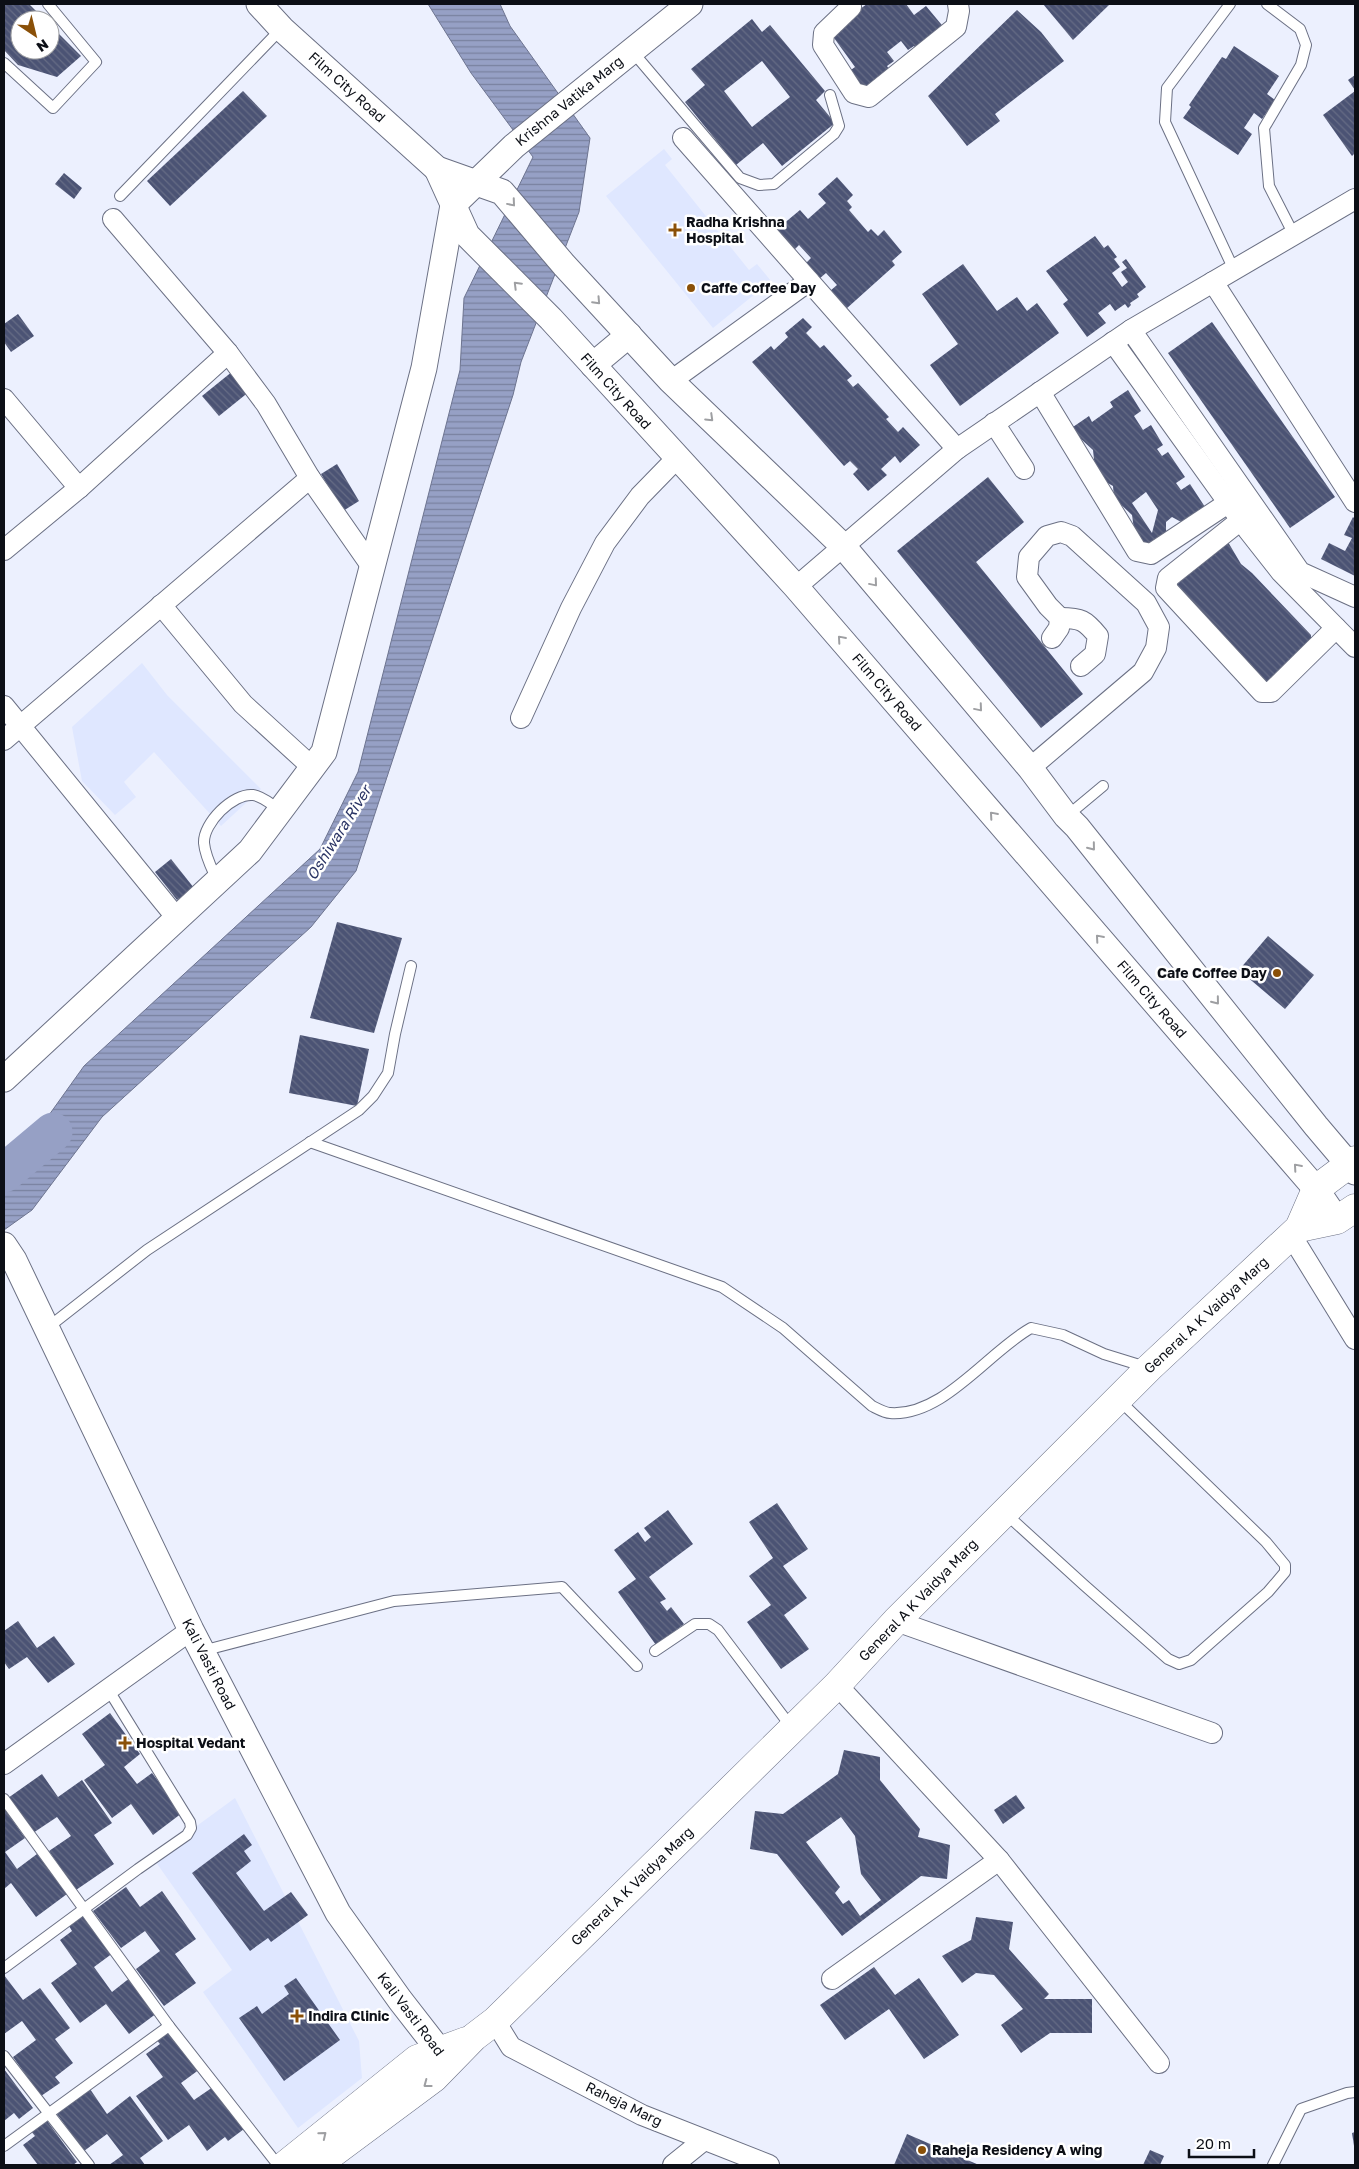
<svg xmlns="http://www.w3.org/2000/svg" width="1359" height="2169" font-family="'Golos Text',sans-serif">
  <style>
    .built { fill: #dfe7ff }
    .water { fill: url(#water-rules); stroke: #6d7490 }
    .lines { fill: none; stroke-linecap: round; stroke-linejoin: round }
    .river { stroke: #96a0c5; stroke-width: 39 }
    .building { fill: url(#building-back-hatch); fill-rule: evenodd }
    .service-casing { stroke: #6b7084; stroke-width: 12 }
    .minor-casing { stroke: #6b7084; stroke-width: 22 }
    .tertiary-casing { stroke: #6b7084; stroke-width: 27 }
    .secondary-casing { stroke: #6b7084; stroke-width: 29 }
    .service { stroke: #fff; stroke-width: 10 }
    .minor { stroke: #fff; stroke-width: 20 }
    .tertiary { stroke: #fff; stroke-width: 25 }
    .secondary { stroke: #fff; stroke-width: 28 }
    .oneway { stroke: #9e9fa2 }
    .poi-dot { fill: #8a5008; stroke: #fff; stroke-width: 2 }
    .labels { text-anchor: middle; stroke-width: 5; stroke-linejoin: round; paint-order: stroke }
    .street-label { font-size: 14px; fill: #0c0f16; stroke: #fff }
    .poi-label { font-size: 14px; font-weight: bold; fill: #0c0f16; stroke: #fff; text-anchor: start }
    .water-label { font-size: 15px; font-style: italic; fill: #2a3465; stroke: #fff }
  </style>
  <defs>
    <pattern id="water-rules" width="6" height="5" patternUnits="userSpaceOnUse" patternTransform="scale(1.25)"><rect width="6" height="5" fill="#96a0c5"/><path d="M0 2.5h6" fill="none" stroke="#79819f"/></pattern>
    <pattern id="building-back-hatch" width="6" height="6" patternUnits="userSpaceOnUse" patternTransform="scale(1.25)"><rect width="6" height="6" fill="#4b5374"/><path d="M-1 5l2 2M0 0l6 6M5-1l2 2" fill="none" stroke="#666c85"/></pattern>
  </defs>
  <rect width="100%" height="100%" fill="#ecf0fe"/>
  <g class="built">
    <polygon points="664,149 672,159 665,165 749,270 757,264 771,281 713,328 606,196"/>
    <polygon points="142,663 167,695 261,789 221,826 154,752 124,782 136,797 115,815 82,781 72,727"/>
    <polygon points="235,1798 359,2041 362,2078 298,2128 203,1992 232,1970 153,1858"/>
  </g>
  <polygon class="water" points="428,4 500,4 510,26 590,138 579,212 521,362 513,395 356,871 311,927 102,1117 32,1210 4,1230 4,1175 9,1171 84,1066 320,849 358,772 460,370 464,298 533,157 471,73"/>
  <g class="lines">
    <polyline class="river" points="4,1173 53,1132"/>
  </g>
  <g class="building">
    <polygon points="4,4 29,4 45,20 20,20 20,50 50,50 50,25 81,56 57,77 18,65 4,50"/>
    <polygon points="867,4 906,4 914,15 926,6 946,30 918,51 914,46 908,50 901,41 887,52 894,61 887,66 892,74 865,94 848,72 855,67 829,31"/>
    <polygon points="1043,4 1110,4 1073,40"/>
    <polygon points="1017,10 1041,32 1064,61 995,114 1000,121 967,146 928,96"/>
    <path d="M752 19 762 32 770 25 825 91 816 100 835 123 782 166 763 143 736 165 685 102 705 85 691 69ZM762 61 790 97 752 127 724 91Z"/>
    <polygon points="1234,46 1279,76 1267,94 1275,100 1262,119 1254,113 1244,128 1252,134 1238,155 1183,118 1191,107 1189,105 1222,57 1226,59"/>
    <polygon points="1355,75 1355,90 1348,80"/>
    <polygon points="243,91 267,116 170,206 147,181"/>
    <polygon points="1355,91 1355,153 1352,156 1323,115"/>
    <polygon points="64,173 82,188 74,199 55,184"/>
    <polygon points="837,177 853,195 847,201 852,207 849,210 868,232 871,229 878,236 884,230 902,252 892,261 895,265 846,309 830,291 837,285 826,273 819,279 806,263 811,258 799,245 794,250 776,230 800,210 808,219 826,203 818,194"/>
    <polygon points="1095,236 1104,248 1108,245 1117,257 1114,259 1120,267 1112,273 1122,287 1128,282 1121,272 1127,268 1122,262 1126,259 1146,287 1137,294 1139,297 1130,303 1131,305 1128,308 1125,304 1115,311 1110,304 1098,313 1106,323 1087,337 1063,304 1068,300 1046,271"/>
    <polygon points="963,264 997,311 1017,297 1027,311 1037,303 1059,333 960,406 930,365 958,344 922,294"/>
    <polygon points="18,314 34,336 11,352 4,342 4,324"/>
    <polygon points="803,318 812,327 806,333 820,348 824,345 852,376 847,380 853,387 858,383 889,417 886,419 898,432 903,427 920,445 900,463 895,456 881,469 887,475 868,491 853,474 858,469 850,461 844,466 752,362 771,346 774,350 788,337 785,333"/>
    <polygon points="1212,322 1335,497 1290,528 1168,353"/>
    <polygon points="233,371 250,391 219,416 202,396"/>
    <path d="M1128 390 1141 411 1134 416 1143 430 1151 425 1163 445 1157 449 1162 456 1168 452 1185 477 1176 483 1181 490 1190 484 1205 507 1183 523 1172 517 1166 522V530L1169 537 1145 546 1134 529 1132 515 1114 498 1113 486 1106 482 1095 469 1093 450 1070 429 1089 416 1092 422 1113 407 1110 402ZM1146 492 1158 510 1152 533 1132 503Z"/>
    <polygon points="337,464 359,501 343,511 321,474"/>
    <polygon points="988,477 1024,522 976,562 1083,694 1041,728 897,551"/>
    <polygon points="1353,517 1355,519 1355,576 1321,559 1329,543 1345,551 1352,538 1344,535"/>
    <polygon points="1228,542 1241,564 1252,573 1311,635 1311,645 1269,682 1263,681 1175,586"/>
    <polygon points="171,859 194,888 177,900 155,872"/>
    <polygon points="337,922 402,938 374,1033 310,1018"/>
    <polygon points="1268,936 1314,975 1285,1009 1239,970"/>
    <polygon points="300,1035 369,1049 357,1106 289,1093"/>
    <polygon points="777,1503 808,1549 783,1566 807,1598 784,1615 809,1649 781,1669 747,1622 771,1605 749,1576 773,1558 749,1522"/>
    <polygon points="668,1510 693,1544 649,1577 666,1599 660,1602 667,1611 671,1607 684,1624 656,1645 618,1592 636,1579 614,1550 638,1532 645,1542 651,1537 644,1528"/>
    <polygon points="18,1621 37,1648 54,1636 75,1664 48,1683 27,1657 9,1669 4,1662 4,1631"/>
    <polygon points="110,1713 140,1754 124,1767 137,1784 152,1773 182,1813 153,1835 131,1804 112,1818 84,1780 105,1765 82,1734"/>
    <path d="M844 1750 880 1757V1780L920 1829 918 1837 950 1845 947 1879 921 1876 842 1936 777 1854 750 1849 755 1811 783 1814 838 1774ZM841 1817 855 1836 861 1874 881 1900 860 1916 849 1900 843 1904 835 1893 840 1887 806 1842Z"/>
    <polygon points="42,1774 58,1797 82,1780 112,1823 94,1835 114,1864 76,1890 49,1851 71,1836 57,1817 33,1833 8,1798"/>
    <polygon points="1016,1795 1025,1808 1003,1824 994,1810"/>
    <polygon points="4,1808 25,1838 5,1852 17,1869 37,1854 67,1894 36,1917 11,1883 4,1889"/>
    <polygon points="244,1834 252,1845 244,1851 251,1861 236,1873 264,1911 291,1892 308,1915 271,1942 268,1938 250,1951 192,1873"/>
    <polygon points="126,1887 140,1907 162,1891 196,1939 175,1954 196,1983 164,2006 136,1969 160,1951 145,1931 121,1948 93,1911"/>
    <polygon points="84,1915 113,1953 94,1967 112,1992 131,1977 157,2013 129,2034 106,2004 80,2023 51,1983 77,1964 60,1940 72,1931 69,1926"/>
    <polygon points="976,1917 1013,1922 1009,1949 1049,1994 1044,1999 1092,1999 1092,2033 1050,2033 1021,2053 1001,2025 1023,2009 994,1975 976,1973 962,1983 942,1956 971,1940"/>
    <polygon points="874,1967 895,1995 919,1978 959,2035 924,2059 889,2009 845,2040 820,2005"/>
    <polygon points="4,1975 23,2000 40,1988 70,2028 55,2039 73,2063 55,2077 60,2083 41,2096 13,2057 36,2040 22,2021 4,2034"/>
    <polygon points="296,1978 340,2040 284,2081 239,2018 257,2006 262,2014 289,1994 284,1986"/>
    <polygon points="170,2027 200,2069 181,2083 194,2100 213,2087 244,2129 228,2141 225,2137 207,2151 189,2125 168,2140 136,2096 163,2077 146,2054 160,2044 155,2038"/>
    <polygon points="4,2069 33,2108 19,2119 14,2113 4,2121"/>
    <polygon points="90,2089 107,2114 130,2096 163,2141 140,2158 145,2165 109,2165 123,2155 107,2134 84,2151 57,2114"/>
    <polygon points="45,2118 77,2162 73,2165 38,2165 23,2145 35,2136 30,2130"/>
    <polygon points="1355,2132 1355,2146 1354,2146 1352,2133"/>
    <polygon points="907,2134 979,2165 894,2165"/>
    <polygon points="1150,2150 1164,2156 1160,2165 1143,2165"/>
  </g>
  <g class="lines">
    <g class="service-casing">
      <g id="service">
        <polyline points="1230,4 1167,88 1165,122 1234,270"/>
        <polyline points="1267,4 1300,29 1306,45 1301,65 1264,128 1269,186 1294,235"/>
        <polyline points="632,51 740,178 759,185 774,184 834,134 839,126 830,95"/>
        <polyline points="4,63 53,108 96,62 48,4"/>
        <polyline points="120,196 281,29"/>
        <polyline points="1067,816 1103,786"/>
        <path d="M217 880C212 869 205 856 204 843 203 823 233 793 253 795 262 796 272 805 280 810"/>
        <path d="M310 1142 722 1287 783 1328 872 1406C878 1409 885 1413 890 1413 943 1417 988 1352 1031 1328L1063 1335 1104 1354 1146 1367"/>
        <polyline points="46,1329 147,1250 359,1110 373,1096 388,1073 395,1034 411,966"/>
        <polyline points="1006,1514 1084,1585 1168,1659 1179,1664 1191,1660 1268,1592 1285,1572 1285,1565 1266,1542 1119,1400"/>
        <polyline points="202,1651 394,1601 562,1587 637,1666"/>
        <polyline points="655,1651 695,1624 709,1624 718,1630 792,1728"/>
        <polyline points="4,1799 169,2026 278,2165"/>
        <polyline points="4,1968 138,1869 187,1835 191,1828 190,1822 108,1689"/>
        <polyline points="4,2056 89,2165"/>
        <polyline points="4,2146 169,2026"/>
        <polyline points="1273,2165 1301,2109 1347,2093 1355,2092"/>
      </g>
    </g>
    <g class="minor-casing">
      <g id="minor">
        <polyline points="850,4 851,7 824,33 823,45 854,93 869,97 956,27 959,11 958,4"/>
        <polyline points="683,138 957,449"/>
        <polyline points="113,219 228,353 266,404 310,478 372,567"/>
        <polyline points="1213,282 1355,502"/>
        <polyline points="1131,330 1300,572 1355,597"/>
        <polyline points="1113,342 1248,530 1281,572 1355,647"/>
        <polyline points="671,381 809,281"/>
        <polyline points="1040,392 1137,551 1151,554 1228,503"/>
        <polyline points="4,399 79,488"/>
        <polyline points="994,423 1024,469"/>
        <polyline points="1241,520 1168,578 1166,588 1262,692 1271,692 1336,628"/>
        <polyline points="4,550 79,488 228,353"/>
        <polyline points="796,587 957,449 1131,330 1355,199"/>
        <polyline points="161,605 243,704 312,767"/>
        <path d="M1060 618C1081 618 1085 620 1098 636L1095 654 1081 666"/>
        <polyline points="4,706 176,917"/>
        <polyline points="521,718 571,608 605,543 640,496 677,458"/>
        <polyline points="4,740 310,478"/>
        <polyline points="1030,768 1143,672 1156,648 1159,627 1146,603 1072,536 1061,532 1047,536 1029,557 1027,577 1048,606 1060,618 1059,628 1052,638"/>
        <polyline points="1291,1235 1355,1339"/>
        <polyline points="896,1621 1212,1733"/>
        <polyline points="837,1685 999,1860 1159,2063"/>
        <polyline points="4,1764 191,1630"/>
        <polyline points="832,1979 999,1860"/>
        <polyline points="495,2021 511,2047 642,2115 769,2165"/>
        <polyline points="673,2165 704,2140"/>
      </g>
    </g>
    <g class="tertiary-casing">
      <g id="tertiary">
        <polyline points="259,4 282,29 437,169 502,192 564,265 671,381 843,546 1030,768 1066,816 1077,827 1316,1126 1355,1172"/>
        <polyline points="437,169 467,235 551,319 796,587 1316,1189 1337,1220"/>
        <polyline points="593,365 629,335"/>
        <polyline points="4,1079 250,851 324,752 424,368 453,205 514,146 690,4"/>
        <polyline points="4,1245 14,1260 191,1630 338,1913 400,2000 449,2063"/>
      </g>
    </g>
    <g class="secondary-casing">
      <g id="secondary">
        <polyline points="1299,1228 1337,1220 1355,1208"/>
        <polyline points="285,2165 417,2059 466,2041"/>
        <polyline points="317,2165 434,2078 474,2037 495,2021 837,1685 896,1621 1149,1368 1299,1228 1316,1189 1355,1160"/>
      </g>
    </g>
    <use href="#service" class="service"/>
    <use href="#minor" class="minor"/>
    <use href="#tertiary" class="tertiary"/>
    <use href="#secondary" class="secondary"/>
  </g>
  <defs><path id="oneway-chevron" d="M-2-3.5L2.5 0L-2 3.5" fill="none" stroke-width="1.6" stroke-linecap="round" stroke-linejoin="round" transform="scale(1.25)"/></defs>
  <g class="oneway">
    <use href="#oneway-chevron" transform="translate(512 203) rotate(50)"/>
    <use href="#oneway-chevron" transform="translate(517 285) rotate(-135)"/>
    <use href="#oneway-chevron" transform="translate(597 301) rotate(47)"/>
    <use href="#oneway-chevron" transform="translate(710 418) rotate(44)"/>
    <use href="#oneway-chevron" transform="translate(874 583) rotate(50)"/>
    <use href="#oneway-chevron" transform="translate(841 639) rotate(-131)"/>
    <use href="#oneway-chevron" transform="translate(979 708) rotate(50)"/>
    <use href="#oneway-chevron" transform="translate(993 815) rotate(-131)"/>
    <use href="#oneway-chevron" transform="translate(1092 847) rotate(51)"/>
    <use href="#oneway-chevron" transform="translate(1099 938) rotate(-131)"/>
    <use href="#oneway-chevron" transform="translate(1216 1001) rotate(51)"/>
    <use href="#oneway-chevron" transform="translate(1297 1167) rotate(-131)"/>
    <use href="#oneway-chevron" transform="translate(427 2084) rotate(143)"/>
    <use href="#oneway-chevron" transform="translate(323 2135) rotate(-39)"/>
  </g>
  <g class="poi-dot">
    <path d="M672.5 222.5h5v5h5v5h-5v5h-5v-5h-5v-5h5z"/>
    <circle cx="691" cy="288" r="5"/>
    <circle cx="1277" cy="973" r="5"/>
    <path d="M122.5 1735.5h5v5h5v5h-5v5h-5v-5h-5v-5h5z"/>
    <path d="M294.5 2008.5h5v5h5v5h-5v5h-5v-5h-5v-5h5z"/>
    <circle cx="922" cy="2150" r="5"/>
  </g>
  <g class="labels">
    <g class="street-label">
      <text transform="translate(347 87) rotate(42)" y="5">Film City Road</text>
      <text transform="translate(569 101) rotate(-39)" y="5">Krishna Vatika Marg</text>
      <text transform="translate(616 391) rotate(48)" y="5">Film City Road</text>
      <text transform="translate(887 692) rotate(49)" y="5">Film City Road</text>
      <text transform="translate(1152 999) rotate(49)" y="5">Film City Road</text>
      <text transform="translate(1206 1315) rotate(-43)" y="5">General A K Vaidya Marg</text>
      <text transform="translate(918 1600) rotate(-46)" y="5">General A K Vaidya Marg</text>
      <text transform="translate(209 1664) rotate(63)" y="5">Kali Vasti Road</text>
      <text transform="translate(632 1886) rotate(-44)" y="5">General A K Vaidya Marg</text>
      <text transform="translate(411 2014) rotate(53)" y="5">Kali Vasti Road</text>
      <text transform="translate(624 2104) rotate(26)" y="5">Raheja Marg</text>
    </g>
    <g class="poi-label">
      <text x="686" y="227">Radha Krishna<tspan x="686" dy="16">Hospital</tspan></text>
      <text x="701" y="293">Caffe Coffee Day</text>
      <text x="1267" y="978" text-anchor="end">Cafe Coffee Day</text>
      <text x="136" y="1748">Hospital Vedant</text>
      <text x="308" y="2021">Indira Clinic</text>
      <text x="932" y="2155">Raheja Residency A wing</text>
    </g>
    <g class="water-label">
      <text transform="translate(339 833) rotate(-58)" y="5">Oshiwara River</text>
    </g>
  </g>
  <rect width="1359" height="2169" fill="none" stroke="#0c0f16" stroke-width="10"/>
  <g transform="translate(35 35) rotate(145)"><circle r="24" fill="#ffffff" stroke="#9e9fa2"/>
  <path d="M0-4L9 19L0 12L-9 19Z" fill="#8a5008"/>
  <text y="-8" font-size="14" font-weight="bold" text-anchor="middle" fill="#0c0f16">N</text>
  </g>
  <path d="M1189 2149v8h65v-8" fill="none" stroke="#0c0f16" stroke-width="2.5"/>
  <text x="1196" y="2149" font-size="15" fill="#0c0f16" stroke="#ffffff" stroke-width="4" paint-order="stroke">20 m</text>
</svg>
